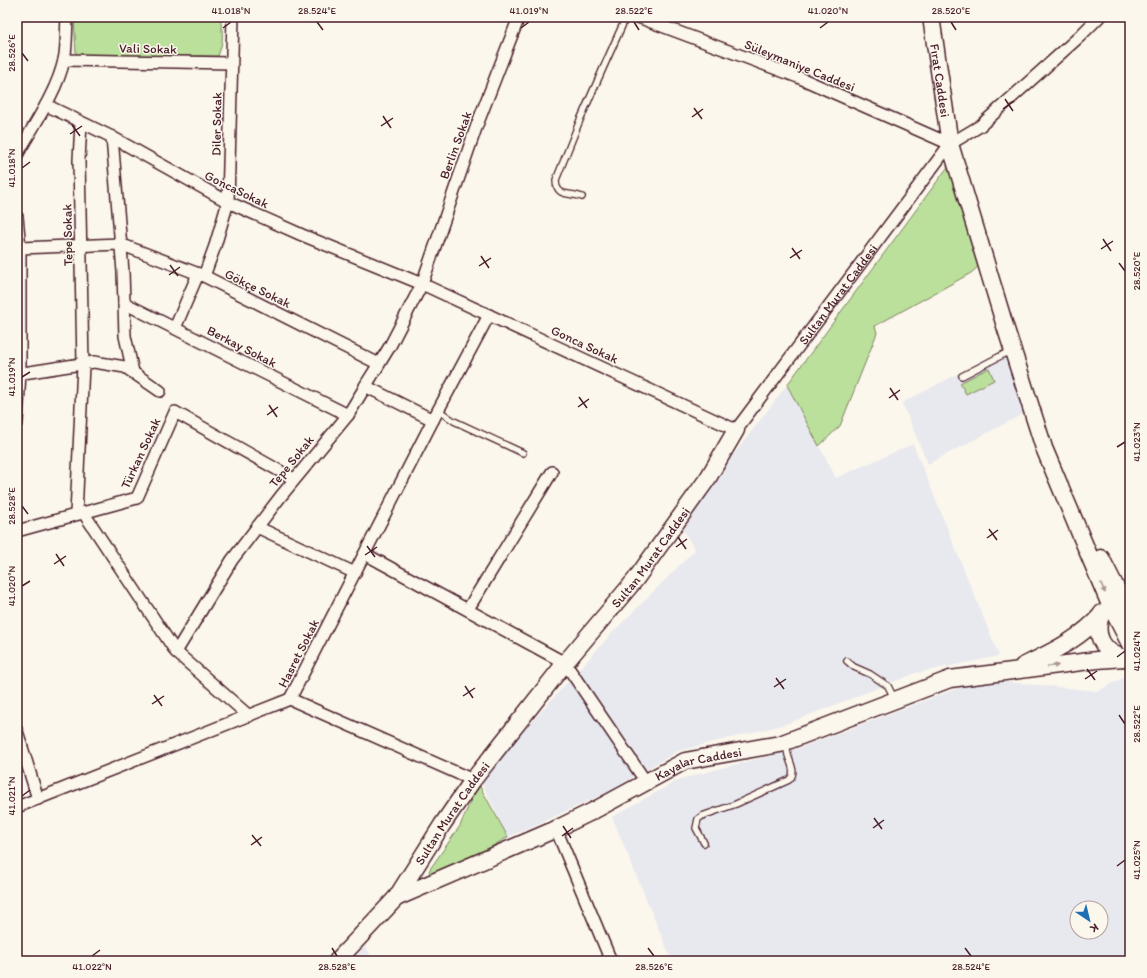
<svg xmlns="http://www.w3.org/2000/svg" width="1147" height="978" font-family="Itim,sans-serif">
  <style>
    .built { fill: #e8e8ef; fill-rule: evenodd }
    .green { fill: #bae09b; stroke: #828063 }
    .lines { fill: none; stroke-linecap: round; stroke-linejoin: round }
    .lane-casing { stroke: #4a1f2b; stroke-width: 8 }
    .street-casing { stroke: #4a1f2b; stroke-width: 14 }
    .secondary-casing { stroke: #4a1f2b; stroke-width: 19 }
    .lane { stroke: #fbf7ec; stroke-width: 5.5 }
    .street { stroke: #fbf7ec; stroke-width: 11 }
    .secondary { stroke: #fbf7ec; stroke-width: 16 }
    .oneway { fill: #ab9695 }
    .ticks { fill: none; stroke: #4a1f2b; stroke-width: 1.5 }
    .labels { text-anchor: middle; stroke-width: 3; stroke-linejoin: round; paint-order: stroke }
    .street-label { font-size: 13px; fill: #4a1f2b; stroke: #fbf7ec }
    .neatline { fill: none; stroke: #4a1f2b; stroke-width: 1.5 }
    .ticks-label { font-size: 10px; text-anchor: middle; fill: #4a1f2b }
  </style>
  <rect width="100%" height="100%" fill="#fbf7ec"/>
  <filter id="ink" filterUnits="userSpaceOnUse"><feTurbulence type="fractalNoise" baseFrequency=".025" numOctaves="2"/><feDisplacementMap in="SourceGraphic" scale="8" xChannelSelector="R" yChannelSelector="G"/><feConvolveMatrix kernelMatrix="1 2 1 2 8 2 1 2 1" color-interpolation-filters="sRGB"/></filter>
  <g filter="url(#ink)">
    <g class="built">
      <polygon points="1005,349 1025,413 928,464 902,403"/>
      <polygon points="787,385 836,478 913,444 999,656 916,673 786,724 678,751 606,793 508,837 480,779 613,632 695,550 680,525"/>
      <path d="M1130 674V961H672L612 817 680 779 799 748 964 686 1005 682 1098 691ZM1077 908H1101V932H1077Z"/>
      <polygon points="365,946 374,961 352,961"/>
    </g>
    <g class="green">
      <path d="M74 17H220C223 34 224 40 218 56L76 55Z"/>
      <polygon points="947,168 951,174 980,265 971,273 875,326 877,333 840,426 819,446 787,385"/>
      <polygon points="989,368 994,380 966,394 960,383"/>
      <polygon points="478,783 508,837 488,849 431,874 429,872 430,869 460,826"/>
    </g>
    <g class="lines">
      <g class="lane-casing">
        <g id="lane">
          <path d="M582 197C570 192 556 198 556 180L580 120 626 17"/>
          <polyline points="962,376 1012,350"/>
          <polyline points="438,410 454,421 523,453"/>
          <polyline points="847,661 854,667 870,674 888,686 894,698"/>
          <path d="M704 843 696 828 698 819 702 816 736 804 789 780C797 773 790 763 788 755 787 751 787 748 786 744"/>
        </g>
      </g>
      <g class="street-casing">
        <g id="street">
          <polyline points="638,17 798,77 950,144"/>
          <polyline points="64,60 231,63"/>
          <path id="s1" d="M46 105 112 137 228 202 302 235 422 284 736 430 950 144 980 126 1079 37 1099 17"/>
          <polyline points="112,137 123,272 125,336 133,372"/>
          <path d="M17 155C33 126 57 92 64 60 67 47 66 31 67 17"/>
          <polyline points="17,217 20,248 20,373 17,422"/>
          <polyline points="20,248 120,244 204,276 379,364 365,386 433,420"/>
          <polyline points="204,276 215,246 228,202 233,17"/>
          <polyline points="124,303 348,415"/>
          <polyline points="175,328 198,274"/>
          <polyline points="17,374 94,362 125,367 160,391"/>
          <polyline points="83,512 176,652 249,716"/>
          <polyline points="76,514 83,365 79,160 81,123"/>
          <polyline points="257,527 355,573"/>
          <polyline points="17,531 137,498 175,412 294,479"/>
          <polyline points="365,554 565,663 646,782"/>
          <polyline points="468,609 552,472"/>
          <polyline points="176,652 232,560 281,496 348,415 390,346 422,284 477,125 519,17"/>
          <polyline points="290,699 473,780"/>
          <polyline points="17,731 38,799"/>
          <polyline points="17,807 290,699 433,420 489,315"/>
          <polyline points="556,829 611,961"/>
        </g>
      </g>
      <g class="secondary-casing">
        <g id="secondary">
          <path id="s2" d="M931 17 950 144 1005 326 1044 448 1110 605 1130 644"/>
          <polyline points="1101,558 1130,615"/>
          <path d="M1102 613C1093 634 1102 652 1124 658"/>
          <path d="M1023 666C1053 651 1079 640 1102 614"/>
          <path id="s3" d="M396 898 556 829 593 811 685 761 780 744 950 679 1097 660 1124 658"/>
          <path id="s4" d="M337 961 396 898 442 825 473 780 565 663 635 580 708 478 736 430"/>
        </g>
      </g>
      <use href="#lane" class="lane"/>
      <use href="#street" class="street"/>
      <use href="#secondary" class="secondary"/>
    </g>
    <defs><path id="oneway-solid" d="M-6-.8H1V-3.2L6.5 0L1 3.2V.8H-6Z"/></defs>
    <g class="oneway">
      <use href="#oneway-solid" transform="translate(1103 588) rotate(67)"/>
      <use href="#oneway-solid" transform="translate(1053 666) rotate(-7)"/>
    </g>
  </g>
  <path class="ticks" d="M317 22 323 30M634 22 639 30M951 22 956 30M223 28 231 22M521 28 529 22M820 28 828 22M22 53 28 61M1005 99 1013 111M694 108 702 119M1003 109 1014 101M383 116 391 128M692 117 703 109M72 125 80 136M381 126 393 118M70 134 82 126M22 168 30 162M1103 239 1111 251M792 248 800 259M1101 249 1113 241M481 256 489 268M790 258 802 250M1119 263 1125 271M170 265 178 276M479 266 491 258M169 275 180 267M22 377 30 372M890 388 898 400M579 397 587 408M889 398 900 390M269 405 277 417M578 407 589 399M267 415 278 407M1117 447 1125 442M22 506 28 514M989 529 997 540M678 537 686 549M987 538 998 530M367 546 375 557M676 547 687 539M56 554 64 566M365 555 377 547M54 564 66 556M22 586 30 581M1117 657 1125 651M1087 669 1095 680M776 678 784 689M1085 679 1097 671M465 686 473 698M774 687 786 679M154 695 162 706M463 696 475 688M152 704 164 696M1119 715 1125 724M22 796 30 790M874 818 882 829M563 826 571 838M873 828 884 820M252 835 261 846M562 836 573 828M251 845 262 837M1117 866 1125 860M332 948 337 956M648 948 654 956M965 948 971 956M92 956 100 950"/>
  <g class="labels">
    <g class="street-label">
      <text transform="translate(148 48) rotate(1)" y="5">Vali Sokak</text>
      <text transform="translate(800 65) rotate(22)" y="5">Süleymaniye Caddesi</text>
      <text dy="5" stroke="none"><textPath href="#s2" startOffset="64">Fırat Caddesi</textPath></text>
      <text transform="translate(216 124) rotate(-89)" y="5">Diler Sokak</text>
      <text transform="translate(455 145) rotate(-70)" y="5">Berlin Sokak</text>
      <text transform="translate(237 189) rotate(26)" y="5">GoncaSokak</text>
      <text transform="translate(67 235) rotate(-91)" y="5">Tepe Sokak</text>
      <text transform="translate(258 288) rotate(26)" y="5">Gökçe Sokak</text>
      <text dy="5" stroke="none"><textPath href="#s1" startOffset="933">Sultan Murat Caddesi</textPath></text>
      <text transform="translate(585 344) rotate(25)" y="5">Gonca Sokak</text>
      <text transform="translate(242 346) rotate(27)" y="5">Berkay Sokak</text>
      <text transform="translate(140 453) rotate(-65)" y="5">Türkan Sokak</text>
      <text transform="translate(291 461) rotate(-51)" y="5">Tepe Sokak</text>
      <text dy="5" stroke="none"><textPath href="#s4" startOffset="512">Sultan Murat Caddesi</textPath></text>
      <text transform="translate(298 653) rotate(-63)" y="5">Hasret Sokak</text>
      <text dy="5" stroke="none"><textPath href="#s3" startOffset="332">Kayalar Caddesi</textPath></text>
      <text dy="5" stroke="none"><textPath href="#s4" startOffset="188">Sultan Murat Caddesi</textPath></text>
    </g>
  </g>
  <rect width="1147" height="978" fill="none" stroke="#fbf7ec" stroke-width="44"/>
  <g transform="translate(1089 920) rotate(145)"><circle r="19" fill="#fbf7ec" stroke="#b4a19f"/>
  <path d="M0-3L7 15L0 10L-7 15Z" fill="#1f6fb2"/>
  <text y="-6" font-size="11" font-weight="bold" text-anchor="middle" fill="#4a1f2b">K</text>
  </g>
  <rect x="22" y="22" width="1103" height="934" class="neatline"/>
  <g class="ticks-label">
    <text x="231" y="14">41.018°N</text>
    <text x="317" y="14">28.524°E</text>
    <text x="529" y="14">41.019°N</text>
    <text x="634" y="14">28.522°E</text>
    <text x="828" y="14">41.020°N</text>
    <text x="951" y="14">28.520°E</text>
    <text transform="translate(11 53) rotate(-90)" y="4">28.526°E</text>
    <text transform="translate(11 168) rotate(-90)" y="4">41.018°N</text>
    <text transform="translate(1136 271) rotate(-90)" y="4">28.520°E</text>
    <text transform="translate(11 377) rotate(-90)" y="4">41.019°N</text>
    <text transform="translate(1136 442) rotate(-90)" y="4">41.023°N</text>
    <text transform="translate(11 506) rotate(-90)" y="4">28.528°E</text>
    <text transform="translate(11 586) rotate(-90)" y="4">41.020°N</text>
    <text transform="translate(1136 651) rotate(-90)" y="4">41.024°N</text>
    <text transform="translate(1136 724) rotate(-90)" y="4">28.522°E</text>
    <text transform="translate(11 796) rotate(-90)" y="4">41.021°N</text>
    <text transform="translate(1136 860) rotate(-90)" y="4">41.025°N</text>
    <text x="92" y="970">41.022°N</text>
    <text x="337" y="970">28.528°E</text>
    <text x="654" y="970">28.526°E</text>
    <text x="971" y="970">28.524°E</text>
  </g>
</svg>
